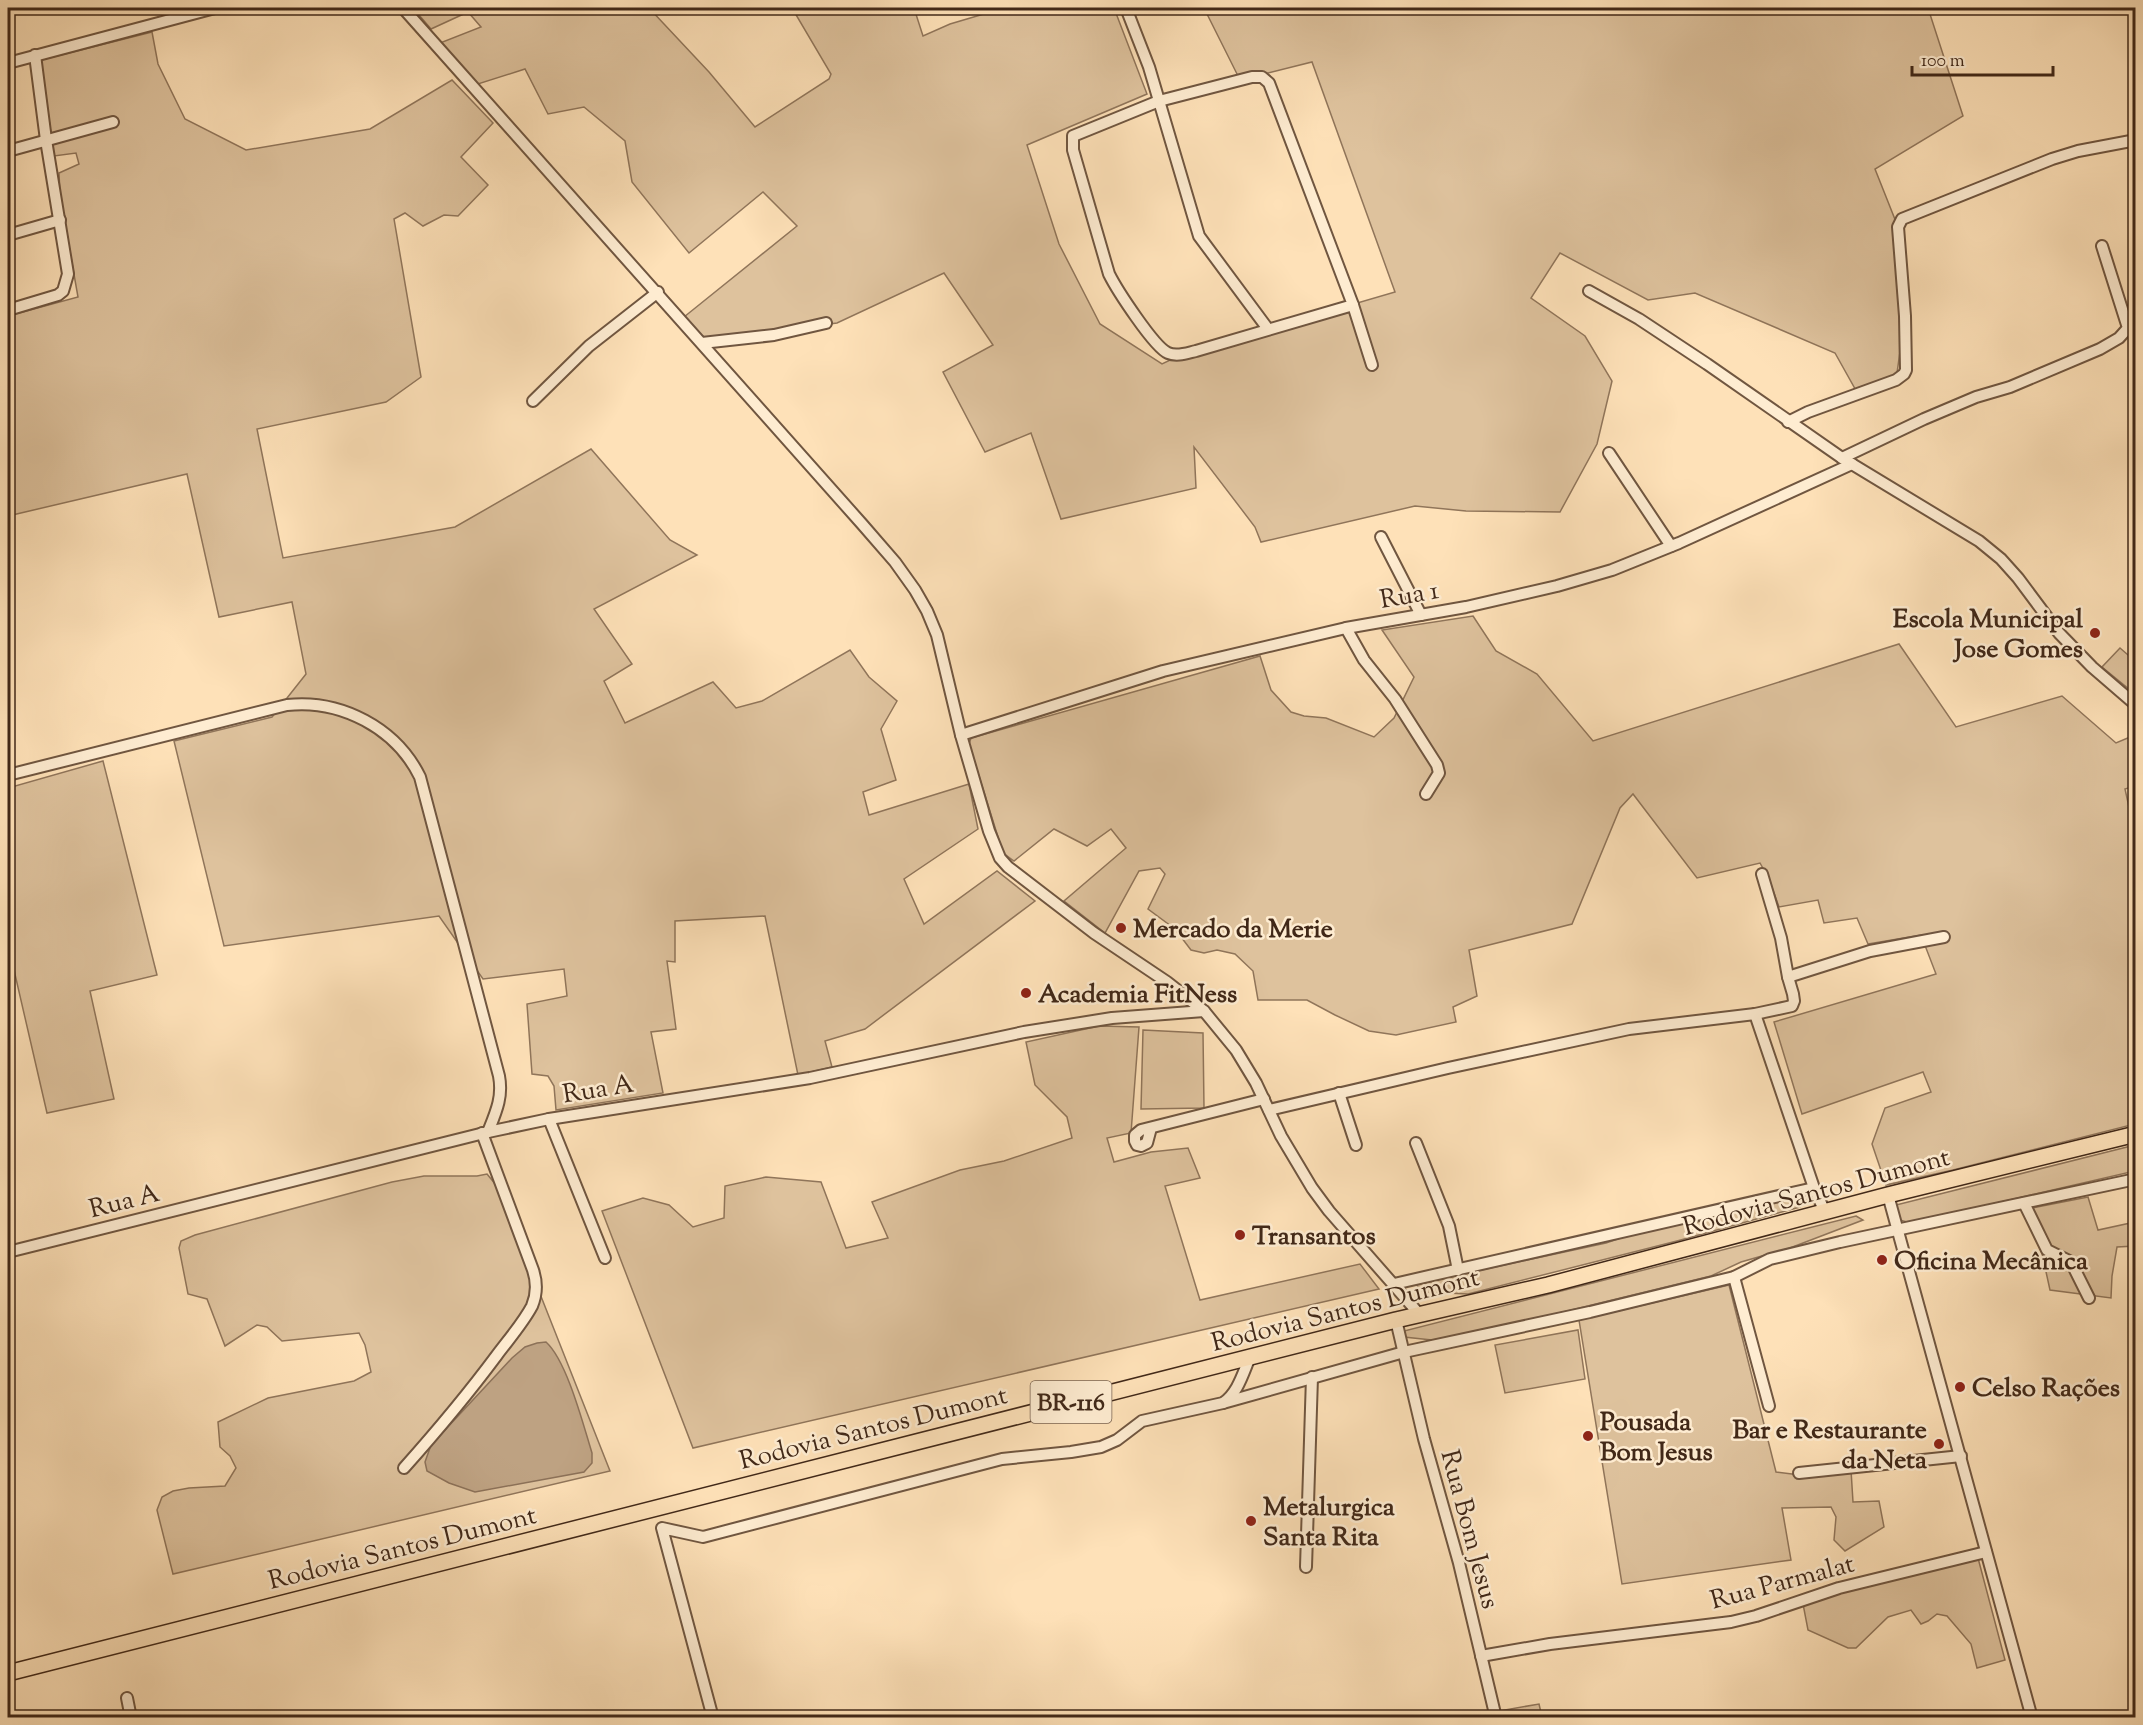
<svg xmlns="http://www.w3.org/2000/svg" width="2143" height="1725" font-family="'Sorts Mill Goudy',serif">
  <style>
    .green { fill: #dec29d; stroke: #90755a; stroke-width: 1.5 }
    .water { fill: #bea282; stroke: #8c7158; stroke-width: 1.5 }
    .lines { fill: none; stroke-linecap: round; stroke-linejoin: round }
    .minor-casing { stroke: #705640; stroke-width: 14 }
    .highway-casing { stroke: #412818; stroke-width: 18 }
    .minor { stroke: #feecd1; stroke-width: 10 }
    .highway { stroke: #fee1b8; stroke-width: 15 }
    .poi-dot { fill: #8f2418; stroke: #feecd1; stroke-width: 2 }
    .labels { text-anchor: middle; stroke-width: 5; stroke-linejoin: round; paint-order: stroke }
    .shield { fill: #feecd1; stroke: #7a6350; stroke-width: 1.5 }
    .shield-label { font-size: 24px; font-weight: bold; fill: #412818 }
    .street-label { font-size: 26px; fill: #412818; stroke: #feecd1 }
    .poi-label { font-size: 26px; font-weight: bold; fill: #412818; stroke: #feecd1; text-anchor: start }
  </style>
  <rect width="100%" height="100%" fill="#fee1b8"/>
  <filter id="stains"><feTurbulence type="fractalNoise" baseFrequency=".00333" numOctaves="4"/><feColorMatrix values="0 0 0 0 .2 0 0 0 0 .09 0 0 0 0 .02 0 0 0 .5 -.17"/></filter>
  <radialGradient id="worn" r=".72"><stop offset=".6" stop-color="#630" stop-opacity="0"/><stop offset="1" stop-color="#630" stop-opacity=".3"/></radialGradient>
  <g class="green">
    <polygon points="413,8 649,8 709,72 755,127 829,79 831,74 792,8 914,8 923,36 950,24 1004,8 1114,8 1147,94 1027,145 1059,244 1100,324 1162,364 1183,354 1395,292 1312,62 1240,80 1204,8 1928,8 1963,116 1875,169 1898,227 1905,316 1896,380 1858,394 1835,353 1695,293 1648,300 1560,253 1531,298 1585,336 1612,381 1597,444 1560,512 1466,511 1415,506 1261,542 1255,527 1194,447 1196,488 1061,519 1031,433 985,452 943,372 993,345 944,273 837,323 706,340 684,317 797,226 763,192 689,253 632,182 625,141 584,107 548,114 525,69 478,84 440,43 481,27 468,12 431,29"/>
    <polygon points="152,32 158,64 185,119 246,150 370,129 452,80 493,123 461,157 488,185 458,216 444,215 423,226 405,213 394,219 421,377 386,402 257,429 283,558 455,527 591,449 670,540 697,555 594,609 632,664 604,681 625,723 713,682 736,708 762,701 850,650 869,677 897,701 881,729 896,780 863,792 869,815 969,784 978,829 904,879 924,924 997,871 1035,901 865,1029 825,1041 832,1067 798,1075 765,916 675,921 675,962 667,961 676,1029 651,1032 663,1093 556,1110 554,1086 548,1076 532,1074 527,1004 567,996 564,969 483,979 439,916 224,946 174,741 272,717 306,674 292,602 219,617 187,474 8,516 8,316 78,297 60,195 59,173 79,164 76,153 54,156 41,60"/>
    <polygon points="1473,616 1496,651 1537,674 1593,741 1899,644 1956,727 2062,696 2116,743 2135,735 2135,786 2125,789 2136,839 2135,1124 1953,1170 1886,1185 1872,1144 1885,1108 1931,1092 1923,1072 1802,1114 1774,1022 1936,974 1921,935 1868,944 1857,918 1824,923 1818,900 1779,907 1769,879 1760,863 1697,878 1633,794 1620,808 1572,924 1469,950 1477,996 1453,1007 1456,1022 1396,1035 1369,1031 1335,1015 1307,1000 1258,1000 1253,971 1235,954 1217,950 1204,953 1191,950 1175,929 1148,909 1165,874 1160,868 1139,871 1105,933 1064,901 1126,848 1111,829 1087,846 1054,829 1014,861 1003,853 969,744 971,738 1260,656 1271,690 1291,712 1304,716 1326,718 1374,737 1394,718 1414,677 1382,630"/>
    <polygon points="2120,648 2135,661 2135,694 2102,667"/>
    <polygon points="103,761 157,975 90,991 114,1099 47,1113 8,944 8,788"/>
    <polygon points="1099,1026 1139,1027 1131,1133 1107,1138 1114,1162 1151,1152 1188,1148 1200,1178 1165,1186 1200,1300 1360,1264 1379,1289 693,1448 602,1211 643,1198 669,1205 693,1227 724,1218 725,1186 766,1177 821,1182 846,1248 888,1238 872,1202 960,1170 1004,1161 1072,1138 1067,1117 1035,1085 1026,1042"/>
    <polygon points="1143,1030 1203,1033 1204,1108 1141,1109"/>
    <polygon points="2135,1145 2135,1171 1919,1221 1907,1222 1896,1219 1892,1206"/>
    <polygon points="487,1174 496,1185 512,1223 610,1471 173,1574 157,1510 162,1497 173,1491 189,1488 225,1486 236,1468 230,1456 220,1447 218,1422 268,1398 354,1381 371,1372 365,1345 359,1333 282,1341 267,1327 257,1325 225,1346 207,1299 188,1294 179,1248 181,1241 195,1235 392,1182 424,1176 477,1176"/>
    <path d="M1806 1194 1808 1199 1800 1207 1677 1241 1468 1294 1423 1292 1418 1288 1417 1284 1606 1243C1628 1235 1651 1229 1674 1224 1683 1223 1693 1223 1702 1221 1737 1213 1771 1201 1806 1194Z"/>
    <polygon points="2088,1197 2098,1230 2135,1222 2135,1246 2117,1247 2112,1276 2111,1298 2050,1290 2032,1208"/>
    <polygon points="1856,1216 1863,1220 1790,1248 1741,1262 1711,1276 1469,1335 1432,1340 1404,1337 1404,1331"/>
    <polygon points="1729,1285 1776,1472 1800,1475 1851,1470 1853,1502 1879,1501 1884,1527 1845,1551 1834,1540 1836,1517 1831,1507 1782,1508 1791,1560 1622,1584 1579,1320"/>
    <polygon points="1578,1330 1585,1379 1505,1393 1495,1345"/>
    <polygon points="1978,1558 2005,1660 1977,1668 1971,1644 1947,1616 1937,1614 1928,1621 1921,1624 1911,1610 1888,1617 1856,1648 1848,1648 1808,1630 1803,1604 1882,1580"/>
    <polygon points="1539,1704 1542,1717 1501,1717 1499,1711"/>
  </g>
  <path class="water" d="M546 1342C567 1361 583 1424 592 1453V1463L584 1472 475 1492 449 1483 427 1471 425 1462 431 1445 445 1430 512 1358 525 1347 537 1343Z"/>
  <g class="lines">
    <g class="minor-casing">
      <g id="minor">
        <polyline points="403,8 862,524 895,562 915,590 927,611 937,635 961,735 989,831 1000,858 1008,867 1094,933 1167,982 1204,1011 1236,1050 1256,1083 1281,1136 1312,1188 1329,1211 1420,1315"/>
        <polyline points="1126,8 1149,67 1199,236 1268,329"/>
        <polyline points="8,63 215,8"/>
        <path d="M1252 77H1262L1269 83 1353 305 1196 351C1187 353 1177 357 1168 353 1154 347 1117 290 1109 274L1073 150V136L1159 101Z"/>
        <polyline points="8,151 113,122"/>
        <polyline points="8,235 60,220"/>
        <polyline points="1589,291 1639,319 1707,364 1842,458 1979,541 2001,559 2018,578 2059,633 2092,667 2136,705"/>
        <polyline points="1353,305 1372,365"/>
        <polyline points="8,310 58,295 63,291 68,274 46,140 35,55"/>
        <polyline points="702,343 774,335 826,323"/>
        <polyline points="533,401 589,346 658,292"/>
        <polyline points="1788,422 1808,412 1896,380 1904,374 1906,370 1905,316 1898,227 1902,219 2052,159 2078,151 2136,140"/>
        <polyline points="1609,453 1671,546"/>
        <polyline points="1842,458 1924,419 1976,397 2010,387 2100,349 2119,338 2128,328 2102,246"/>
        <polyline points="1381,537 1421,615"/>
        <polyline points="1346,628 1364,660 1395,699 1437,765 1439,773 1426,794"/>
        <polyline points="961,735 1163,671 1346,628 1466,607 1557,586 1612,570 1679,543 1852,464"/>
        <path d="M8 775 287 705C341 699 396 728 420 777L499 1076C503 1097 496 1112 488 1132"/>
        <polyline points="1788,977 1870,951 1944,937"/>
        <polyline points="1755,1014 1814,1188 1825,1212"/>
        <polyline points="1339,1093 1356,1145"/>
        <polyline points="1269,1110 1448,1068 1629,1029 1755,1014 1792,1006 1794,1001 1793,994 1788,977 1781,938 1762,874"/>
        <polyline points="549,1119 605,1258"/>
        <polyline points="1151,1128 1147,1143 1141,1146 1137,1145 1135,1141 1135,1135 1141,1130 1264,1099"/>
        <polyline points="1416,1143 1449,1226 1458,1270"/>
        <polyline points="1888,1195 2032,1718"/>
        <polyline points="2024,1203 2047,1250 2071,1262 2089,1298"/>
        <polyline points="8,1252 488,1132 549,1119 810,1078 1024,1032 1112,1018 1204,1011"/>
        <polyline points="1734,1277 1769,1406"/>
        <polyline points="1394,1284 1814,1188"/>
        <polyline points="1396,1320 1424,1439 1459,1563 1496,1718"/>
        <polyline points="1223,1403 1404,1352 1590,1312 1734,1277 1770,1259 1840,1242 2136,1179"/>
        <path d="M404 1468C437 1431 468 1394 497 1355 509 1339 523 1323 532 1306 537 1294 537 1282 533 1270L482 1133"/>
        <polyline points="1799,1473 1961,1456"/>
        <polyline points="1306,1567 1312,1377"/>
        <polyline points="1481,1656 1550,1644 1731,1622 1756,1616 1839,1588 1986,1552"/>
        <polyline points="127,1698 131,1718"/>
        <path d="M713 1718 662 1528 703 1537 1002 1459 1071 1452 1101 1447 1117 1440 1142 1421 1223 1403C1238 1393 1243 1373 1250 1357"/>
      </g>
    </g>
    <g class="highway-casing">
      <polyline id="highway" points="8,1673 1396,1320 1548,1285 1888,1195 2136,1134"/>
    </g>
    <use href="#minor" class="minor"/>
    <use href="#highway" class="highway"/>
  </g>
  <g class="poi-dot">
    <circle cx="2095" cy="633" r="6"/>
    <circle cx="1121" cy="928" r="6"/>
    <circle cx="1026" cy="993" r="6"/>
    <circle cx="1240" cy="1235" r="6"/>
    <circle cx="1882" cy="1260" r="6"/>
    <circle cx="1960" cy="1387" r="6"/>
    <circle cx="1588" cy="1436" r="6"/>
    <circle cx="1939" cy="1444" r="6"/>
    <circle cx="1251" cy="1521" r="6"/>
  </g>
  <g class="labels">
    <rect class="shield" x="1030.5" y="1381" width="81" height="42" rx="4.5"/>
    <g class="shield-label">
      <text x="1071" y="1410">BR-116</text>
    </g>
    <g class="street-label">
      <text transform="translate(1409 594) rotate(-10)" y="9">Rua 1</text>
      <text transform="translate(598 1088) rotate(-9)" y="9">Rua A</text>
      <text transform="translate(1816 1191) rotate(-15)" y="9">Rodovia Santos Dumont</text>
      <text transform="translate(124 1200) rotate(-14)" y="9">Rua A</text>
      <text transform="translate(1345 1309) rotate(-14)" y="9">Rodovia Santos Dumont</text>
      <text transform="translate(873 1427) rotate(-14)" y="9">Rodovia Santos Dumont</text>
      <text transform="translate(1471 1529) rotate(75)" y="9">Rua Bom Jesus</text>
      <text transform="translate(402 1547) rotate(-14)" y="9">Rodovia Santos Dumont</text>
      <text transform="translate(1782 1581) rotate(-15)" y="9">Rua Parmalat</text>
    </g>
    <g class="poi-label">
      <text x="2083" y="627" text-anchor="end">Escola Municipal<tspan x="2083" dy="30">Jose Gomes</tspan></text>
      <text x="1133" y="937">Mercado da Merie</text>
      <text x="1038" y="1002">Academia FitNess</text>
      <text x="1252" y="1244">Transantos</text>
      <text x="1894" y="1269">Oficina Mecânica</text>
      <text x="1972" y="1396">Celso Rações</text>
      <text x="1600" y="1430">Pousada<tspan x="1600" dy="30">Bom Jesus</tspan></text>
      <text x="1927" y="1438" text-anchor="end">Bar e Restaurante<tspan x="1927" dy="30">da Neta</tspan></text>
      <text x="1263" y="1515">Metalurgica<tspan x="1263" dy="30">Santa Rita</tspan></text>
    </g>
  </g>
  <rect width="2143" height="1725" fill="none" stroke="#fee1b8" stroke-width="30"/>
  <rect x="9" y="9" width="2125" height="1707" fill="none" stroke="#412818" stroke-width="3"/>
  <rect x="15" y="15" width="2113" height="1695" fill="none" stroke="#412818" stroke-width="1.5"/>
  <path d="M1912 66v9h141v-9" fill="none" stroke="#412818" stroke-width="3"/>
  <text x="1921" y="66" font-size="18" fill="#412818" stroke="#feecd1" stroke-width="4.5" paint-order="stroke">100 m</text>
  <rect width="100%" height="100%" filter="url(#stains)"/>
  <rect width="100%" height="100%" fill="url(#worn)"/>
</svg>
